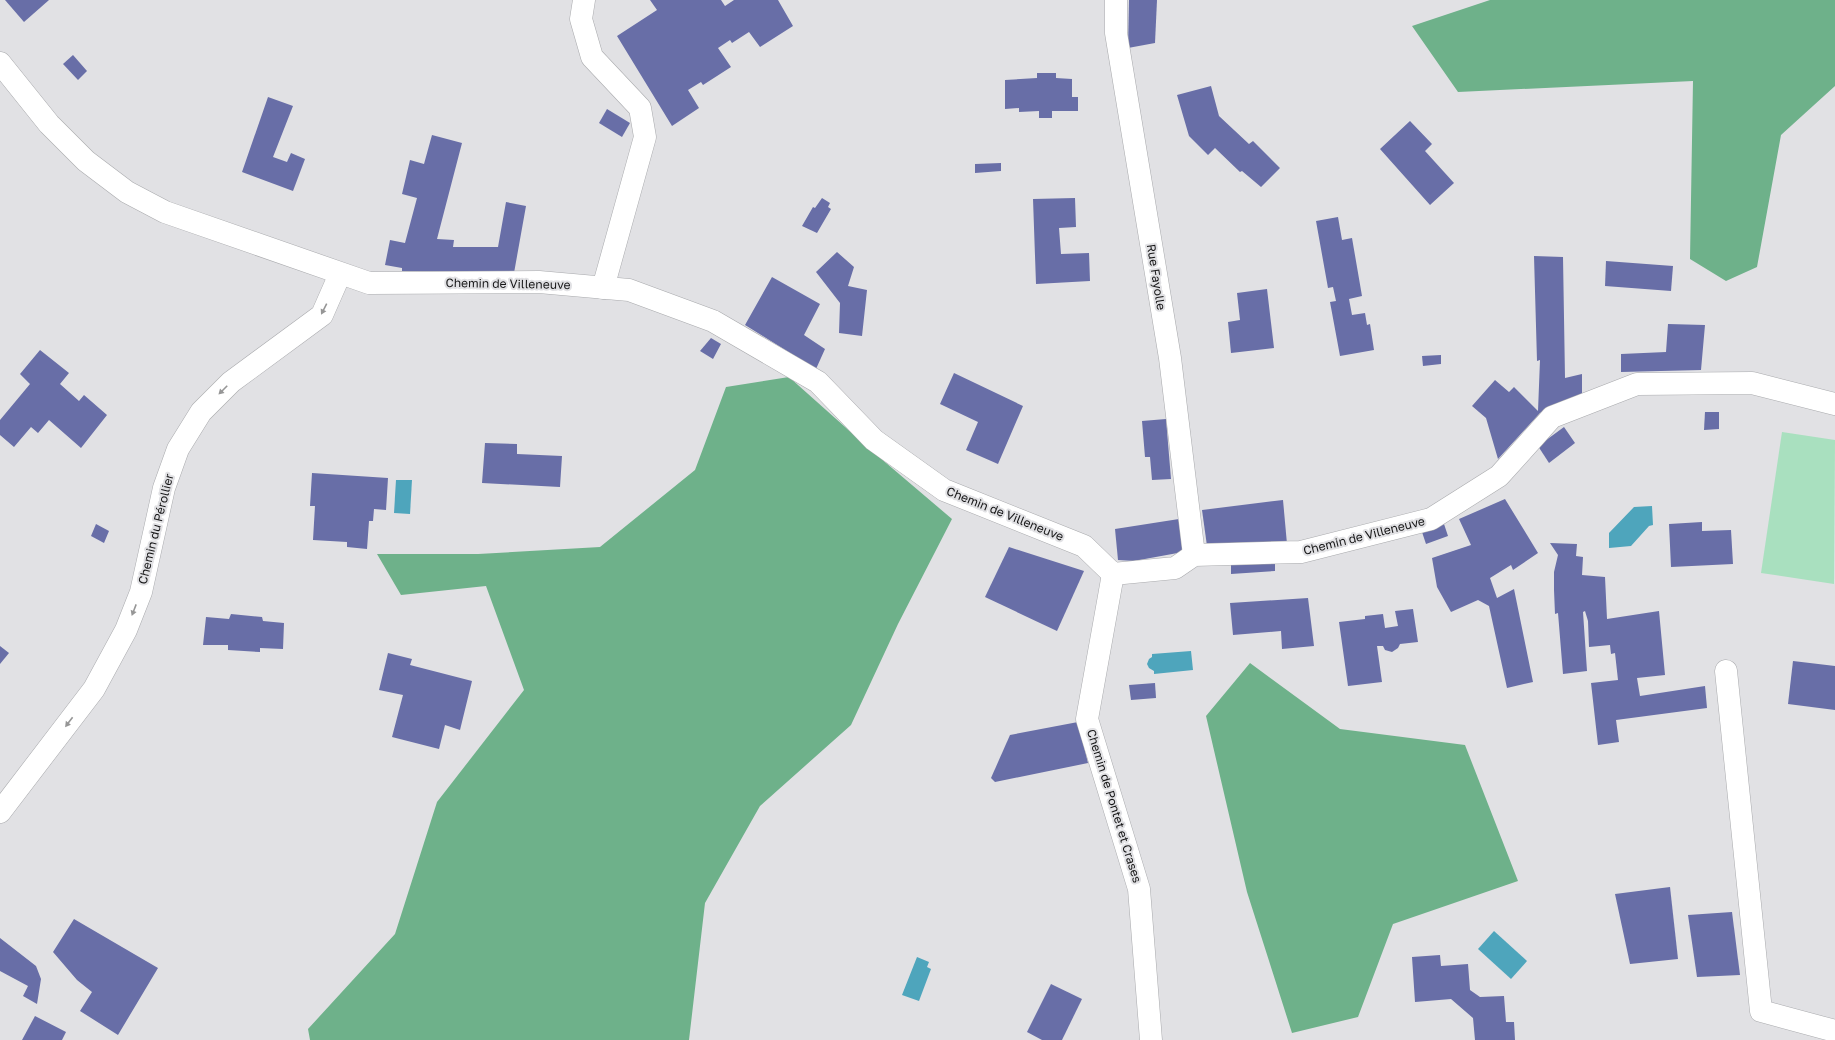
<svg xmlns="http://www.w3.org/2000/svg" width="1835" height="1040" font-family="'Golos Text',sans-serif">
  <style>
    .green { fill: #a9e0bf }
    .forest { fill: #6eb18a }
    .water { fill: #4ea5bc }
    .building { fill: #686ea7 }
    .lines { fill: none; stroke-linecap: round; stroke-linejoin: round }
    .minor-casing { stroke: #a9aaad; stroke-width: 23 }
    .minor { stroke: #fff; stroke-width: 22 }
    .oneway { fill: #969696 }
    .labels { text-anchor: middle; stroke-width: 4; stroke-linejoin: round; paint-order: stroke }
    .street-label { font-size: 12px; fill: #151516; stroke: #e1e1e4 }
  </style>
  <rect width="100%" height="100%" fill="#e1e1e4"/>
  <polygon class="green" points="1782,432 1835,440 1834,584 1761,573"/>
  <g class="forest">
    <polygon points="1490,0 1835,0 1835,86 1781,135 1757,267 1726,281 1690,259 1693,81 1458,92 1412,26"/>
    <polygon points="789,377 872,451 952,519 898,624 851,725 760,806 705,903 689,1040 310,1040 308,1029 395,934 437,802 524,690 486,586 401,595 377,554 478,554 600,547 695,470 726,387"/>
    <polygon points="1250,663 1340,729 1465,745 1518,881 1393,924 1358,1017 1292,1033 1247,892 1206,716"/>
  </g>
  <g class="water">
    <polygon points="396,480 412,480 410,514 394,513"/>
    <polygon points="1652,506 1653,525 1649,526 1631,546 1609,548 1609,533 1634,507"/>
    <polygon points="1191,651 1193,670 1154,674 1154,671 1149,668 1147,664 1149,659 1152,657 1152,654"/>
    <polygon points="1494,931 1527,961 1511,979 1478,949"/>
    <polygon points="917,957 929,962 927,967 931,969 919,1001 902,995"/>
  </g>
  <g class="building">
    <polygon points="5,0 49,0 24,22"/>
    <polygon points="650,0 721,0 725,6 734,0 778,0 793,26 760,47 749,32 732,43 730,40 718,48 731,67 703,85 701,82 688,90 699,108 672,126 617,36 657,10"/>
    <polygon points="1129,0 1157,0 1155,43 1128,48"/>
    <polygon points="73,55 87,71 78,80 63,64"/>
    <polygon points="1037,73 1056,73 1056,78 1072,79 1072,97 1078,97 1078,111 1052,111 1052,118 1039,118 1039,111 1019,112 1019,108 1005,109 1005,80 1037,78"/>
    <polygon points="1211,86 1219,116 1249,144 1253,141 1280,168 1261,187 1242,171 1240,172 1215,148 1208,155 1189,136 1177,95"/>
    <polygon points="268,97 293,106 273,157 287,162 291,153 305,159 293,191 242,172"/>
    <polygon points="607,109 630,123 622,137 599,123"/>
    <polygon points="1410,121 1432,144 1425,151 1454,183 1430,205 1380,149"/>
    <polygon points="432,135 462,143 437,239 454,240 453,247 498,247 506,202 526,206 514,273 402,271 402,268 385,265 390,240 405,243 417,198 402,194 410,160 424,164"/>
    <polygon points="1001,163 1001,171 975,173 975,164"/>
    <polygon points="822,198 830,203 828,207 831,209 817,233 802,226 813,207 815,208"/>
    <polygon points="1075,198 1076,227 1059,228 1061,254 1089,253 1090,281 1036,284 1033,199"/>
    <polygon points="1338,217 1342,240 1352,238 1362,296 1349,299 1352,315 1365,313 1367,325 1370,324 1374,350 1340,356 1330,302 1336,301 1333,287 1328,288 1316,221"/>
    <polygon points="837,252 854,267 848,286 867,290 862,336 839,333 840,303 816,272"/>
    <polygon points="1534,256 1563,257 1565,378 1582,374 1582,394 1540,413 1498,459 1486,418 1472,406 1495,380 1509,392 1514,387 1538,411 1540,360 1537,361"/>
    <polygon points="1606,261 1673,266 1671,291 1605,286"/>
    <polygon points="772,277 820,304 804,335 825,349 816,369 745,325"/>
    <polygon points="1267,289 1274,348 1231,353 1228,322 1240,320 1237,293"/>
    <polygon points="1668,324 1705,325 1701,370 1621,372 1621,354 1666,352"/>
    <polygon points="711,338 721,344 713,359 700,351"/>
    <polygon points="40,350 69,373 60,384 79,401 84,395 107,415 81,448 49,420 38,433 31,427 14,447 0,435 0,420 30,384 20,374"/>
    <polygon points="1441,355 1441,364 1423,366 1422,356"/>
    <polygon points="954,373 1023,406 998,464 966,450 978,422 940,404"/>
    <polygon points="1705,412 1719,412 1719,429 1704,430"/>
    <polygon points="1166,419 1171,479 1152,480 1150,457 1145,457 1142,421"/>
    <polygon points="1564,427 1575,443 1549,463 1538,446"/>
    <polygon points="485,443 517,444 517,454 562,456 560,487 482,483"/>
    <polygon points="312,473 388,478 386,510 374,509 373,521 369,521 367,549 347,547 347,542 313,540 315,506 310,506"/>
    <polygon points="1505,499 1538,553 1513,570 1511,565 1490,578 1497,598 1514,589 1533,682 1507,688 1489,606 1478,600 1451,612 1437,587 1432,558 1471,545 1459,519"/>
    <polygon points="1283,500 1287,544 1207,546 1202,510"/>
    <polygon points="1179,519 1183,552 1134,561 1118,560 1115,529"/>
    <polygon points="1702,522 1702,531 1731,530 1733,564 1671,567 1669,524"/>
    <polygon points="96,524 109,531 104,543 91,536"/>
    <polygon points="1444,524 1448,536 1426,544 1422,532"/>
    <polygon points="1550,543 1577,544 1576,556 1583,557 1582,575 1605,577 1607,619 1659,611 1665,675 1637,678 1640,696 1705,686 1707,708 1616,720 1619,742 1598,745 1591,683 1618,680 1615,653 1611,654 1610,645 1589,647 1588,621 1585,611 1583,612 1587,671 1563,674 1558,613 1555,614 1554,590 1554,572 1558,555"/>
    <polygon points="1009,547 1084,571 1057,631 985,597"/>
    <polygon points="1275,560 1275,571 1231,574 1231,563"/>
    <polygon points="1308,598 1314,646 1282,649 1281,631 1233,635 1230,603"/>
    <polygon points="1413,609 1418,642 1400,644 1398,648 1392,652 1385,650 1383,646 1377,646 1382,682 1348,686 1339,622 1365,619 1365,616 1383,614 1385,628 1398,626 1395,611"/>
    <polygon points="231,614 262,617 263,621 284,623 283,649 260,648 260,652 228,650 228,645 203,645 206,617 229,619"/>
    <polygon points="0,646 9,653 0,664"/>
    <polygon points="388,653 412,659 410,665 472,681 460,730 445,725 439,749 392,737 403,695 379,690"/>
    <polygon points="1793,661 1835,666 1835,710 1788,704"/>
    <polygon points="1155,683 1156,698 1131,700 1129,685"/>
    <polygon points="1078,722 1088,763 995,782 991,778 1010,735"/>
    <polygon points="1670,887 1678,959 1630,964 1615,894"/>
    <polygon points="1732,912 1740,975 1697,977 1688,915"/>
    <polygon points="74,919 158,968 118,1035 80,1011 92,992 77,980 53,952"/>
    <polygon points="0,938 36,966 41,979 37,1004 23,996 28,986 0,971"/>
    <polygon points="1440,955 1441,966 1468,964 1470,990 1480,997 1504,996 1506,1022 1514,1022 1515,1040 1475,1040 1473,1018 1451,999 1415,1002 1412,957"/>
    <polygon points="1051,984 1082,999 1062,1040 1042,1040 1027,1032"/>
    <polygon points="35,1016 66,1032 62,1040 22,1040"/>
  </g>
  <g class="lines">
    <g class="minor-casing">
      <g id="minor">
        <polyline points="584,0 581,19 592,57 640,108 645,137 603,288"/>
        <polyline points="1116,0 1116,33 1170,358 1194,555"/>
        <polyline points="0,63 49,124 86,161 127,192 165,212 369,283 539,282 629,290 713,321 818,382 874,440 944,490 1084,546 1113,574 1175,568 1194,555 1301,552 1431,519 1499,476 1552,417 1637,384 1752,383 1835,404"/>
        <polyline points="1113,574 1087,719 1139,889 1151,1040"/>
        <polyline points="1726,671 1761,1011 1835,1031"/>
        <polyline points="0,812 94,689 126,630 141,592 164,488 178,449 201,412 231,382 322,315 340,274"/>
      </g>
    </g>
    <use href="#minor" class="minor"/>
  </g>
  <defs><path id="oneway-solid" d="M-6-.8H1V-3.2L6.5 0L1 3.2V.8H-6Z"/></defs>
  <g class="oneway">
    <use href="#oneway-solid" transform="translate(324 309) rotate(117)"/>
    <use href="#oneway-solid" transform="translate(223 390) rotate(135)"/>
    <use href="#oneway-solid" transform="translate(134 610) rotate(111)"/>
    <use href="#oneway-solid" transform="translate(69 722) rotate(127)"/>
  </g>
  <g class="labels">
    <g class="street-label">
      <text transform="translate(1156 277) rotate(81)" y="4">Rue Fayolle</text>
      <text transform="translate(508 284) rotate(1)" y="4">Chemin de Villeneuve</text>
      <text transform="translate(1005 514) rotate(22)" y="4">Chemin de Villeneuve</text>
      <text transform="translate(156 529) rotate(-76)" y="4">Chemin du Pérollier</text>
      <text transform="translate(1364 536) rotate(-14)" y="4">Chemin de Villeneuve</text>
      <text transform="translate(1114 806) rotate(73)" y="4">Chemin de Pontet et Crases</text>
    </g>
  </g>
</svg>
